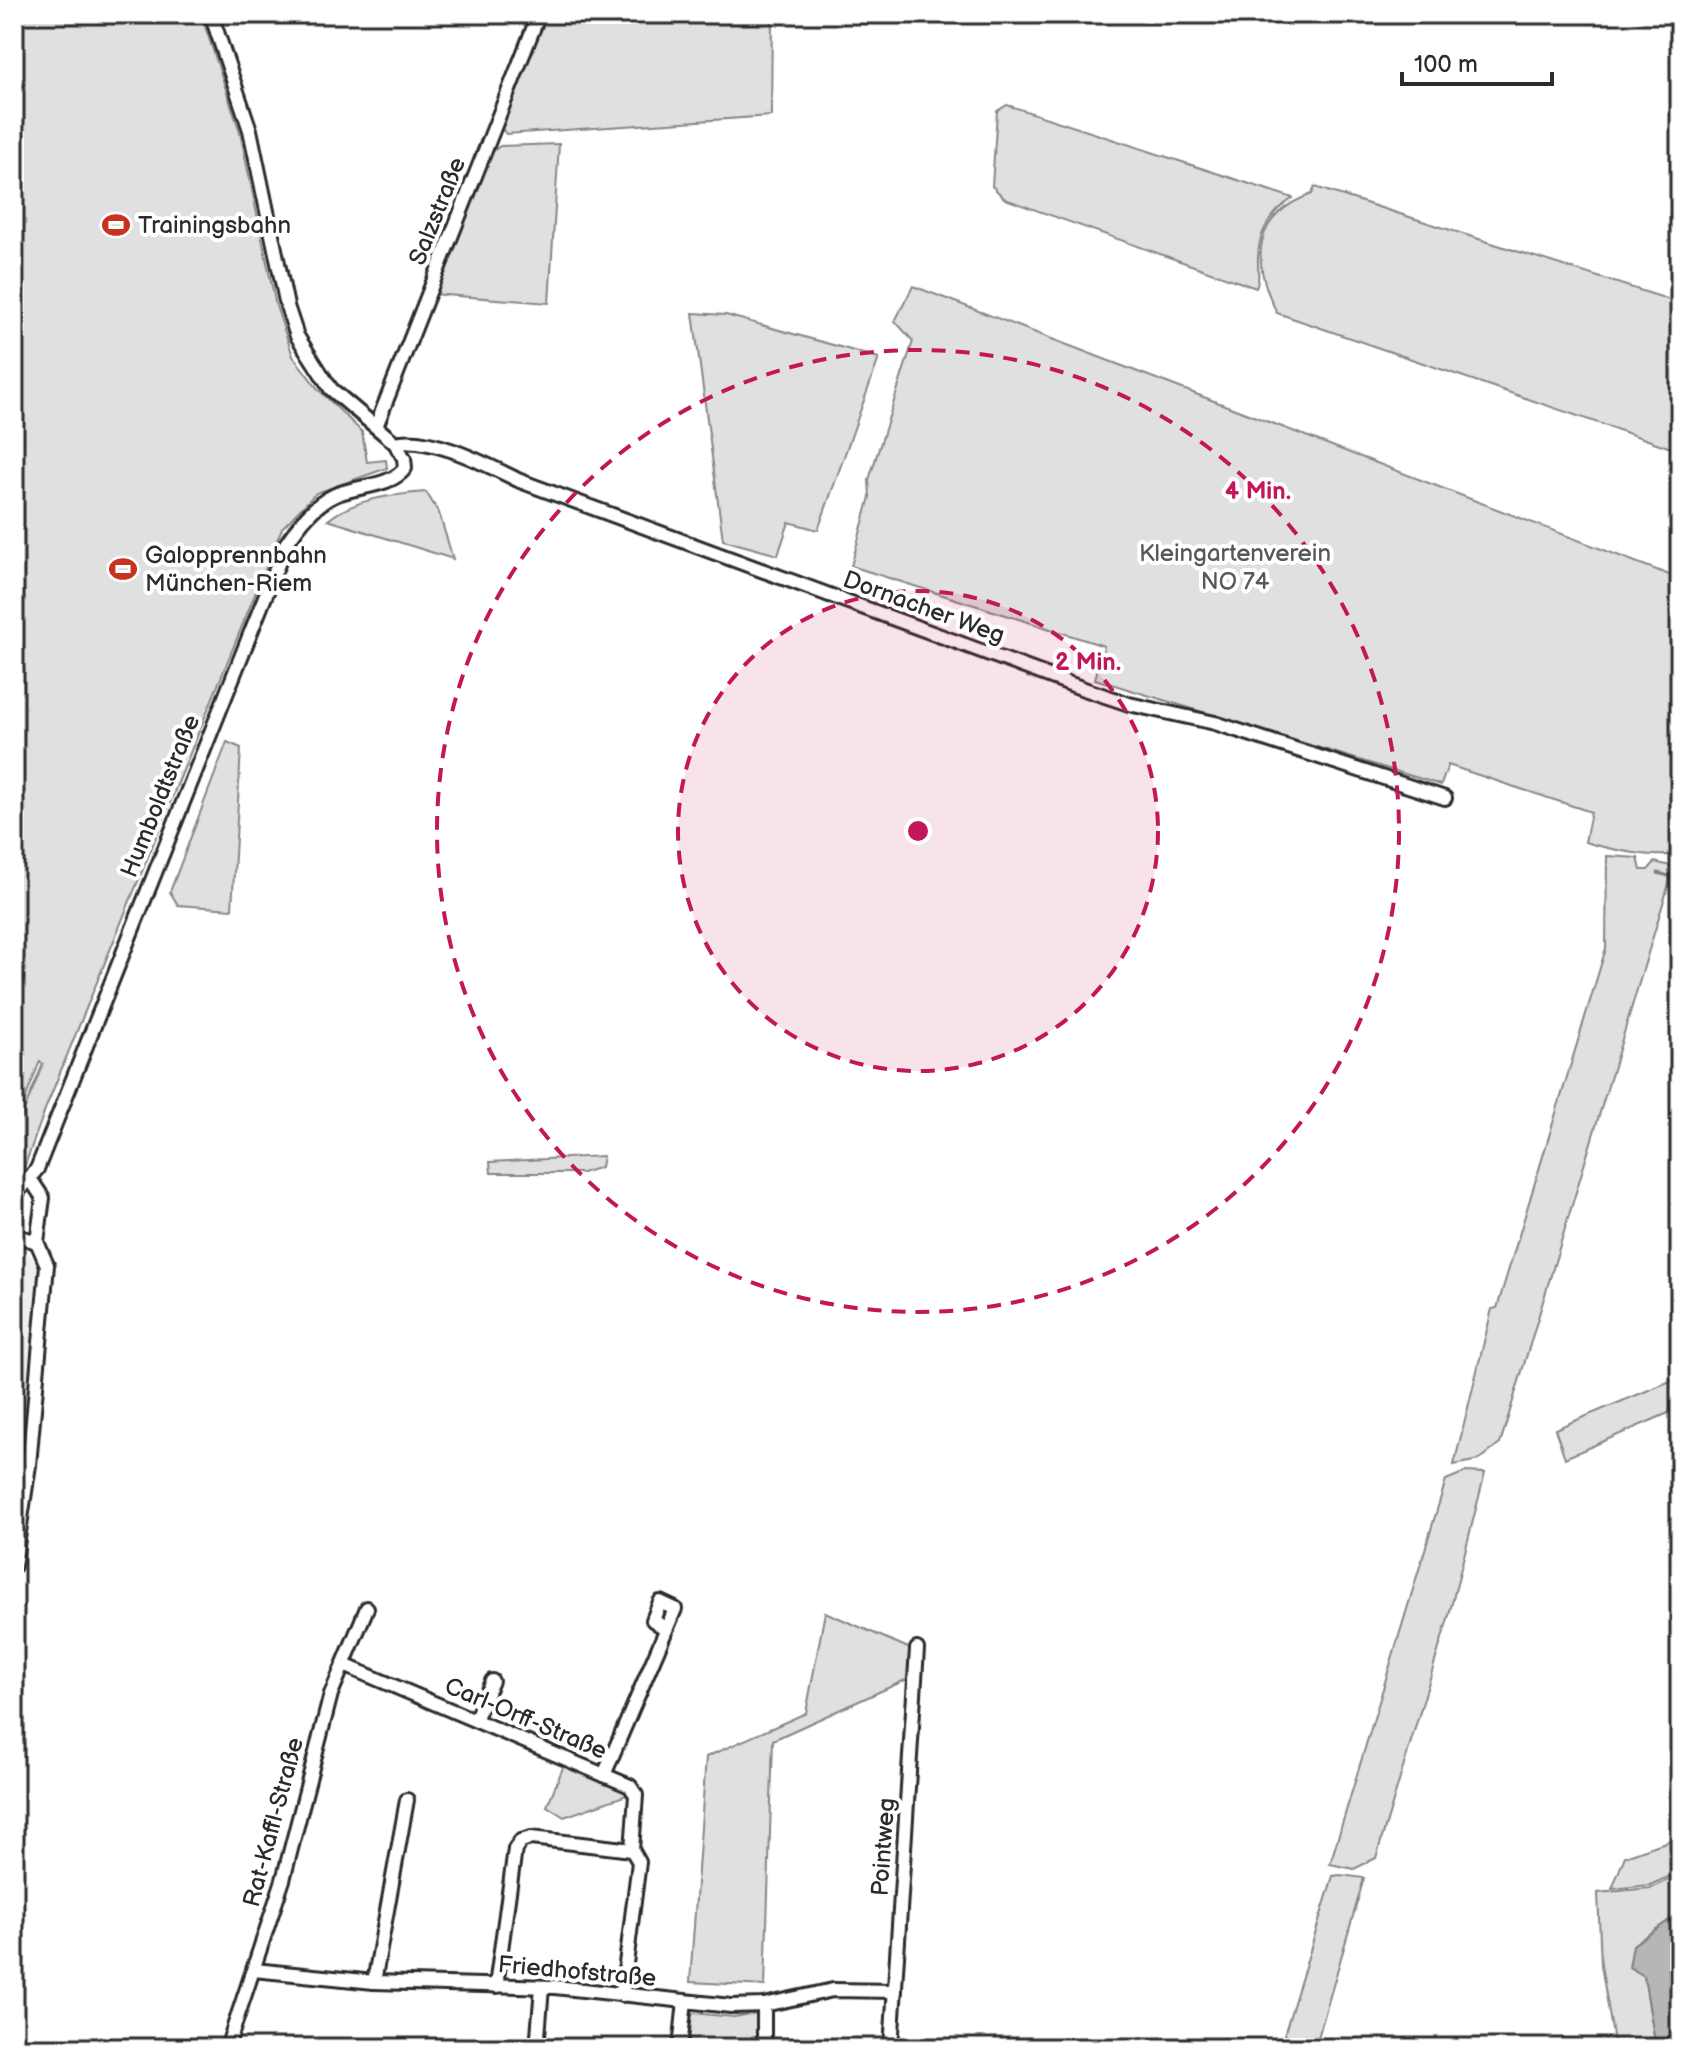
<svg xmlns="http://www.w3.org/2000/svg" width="1694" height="2062" font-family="'Balsamiq Sans',sans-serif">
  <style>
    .built { fill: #efefef }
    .green { fill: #e0e0e0; stroke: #868686; stroke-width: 2 }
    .water { fill: #b6b6b6; stroke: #7e7e7e; stroke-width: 2 }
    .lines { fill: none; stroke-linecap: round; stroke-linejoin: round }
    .stream { stroke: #7e7e7e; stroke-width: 3 }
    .street-casing { stroke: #2b2b2b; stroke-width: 18 }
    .street { stroke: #fff; stroke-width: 12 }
    .ring { fill: none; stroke: #c2185b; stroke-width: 4; stroke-dasharray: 14 10 }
    .labels { text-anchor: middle; stroke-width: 8; stroke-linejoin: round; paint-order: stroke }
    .street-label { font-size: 24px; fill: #2b2b2b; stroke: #fff }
    .poi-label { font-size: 24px; fill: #2b2b2b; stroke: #fff; text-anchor: start }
    .park-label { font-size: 24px; fill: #585858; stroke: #fff }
    .centre { fill: #c2185b; stroke: #fff; stroke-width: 4 }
    .ring-label { font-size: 24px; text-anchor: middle; font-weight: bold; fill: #c2185b; stroke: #fff; stroke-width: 8; stroke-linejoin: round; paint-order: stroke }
  </style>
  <rect width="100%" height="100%" fill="#fff"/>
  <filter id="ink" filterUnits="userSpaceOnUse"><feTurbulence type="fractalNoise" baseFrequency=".0125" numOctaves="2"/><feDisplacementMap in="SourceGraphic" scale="16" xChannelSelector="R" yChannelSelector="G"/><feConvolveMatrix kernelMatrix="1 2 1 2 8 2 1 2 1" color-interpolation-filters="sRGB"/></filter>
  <g filter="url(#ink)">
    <polygon class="built" points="14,1245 44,1265 31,1404 14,1525"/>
    <g class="green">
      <polygon points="14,14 201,14 240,132 276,306 293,356 318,389 362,432 367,462 386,460 387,468 316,493 282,528 46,1107 20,1179 14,1184 14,1135 43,1064 40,1061 14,1128"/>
      <polygon points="546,14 772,14 771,116 506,134 499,125"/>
      <path d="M1007 105 1293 198C1269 214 1257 234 1258 263 1258 273 1260 279 1256 288L1005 199 992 186 997 111Z"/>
      <polygon points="559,144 549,303 433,294 489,154 500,146"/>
      <path d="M1315 187 1680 303V451L1277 313C1251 261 1251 216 1312 194Z"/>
      <path d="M913 286 1680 579V853C1658 860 1608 849 1585 842L1591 812 1448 765 1441 785 1095 679 1104 646 851 566 870 497 869 480 913 341 895 321Z"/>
      <polygon points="693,313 726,315 879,358 818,530 789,522 778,555 723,540"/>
      <path d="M426 492 439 513 453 559 328 520C356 498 391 495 426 492Z"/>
      <polygon points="227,742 241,748 232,909 178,905 170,892"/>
      <polygon points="1607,856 1638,858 1641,870 1648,870 1655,862 1674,867 1500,1444 1479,1460 1454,1465 1492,1309 1497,1308 1606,948"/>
      <polygon points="603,1156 601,1167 582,1173 491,1173 490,1162"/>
      <polygon points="1680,1377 1680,1408 1565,1458 1555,1429"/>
      <polygon points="1465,1472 1485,1473 1449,1615 1376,1858 1354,1869 1330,1864 1446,1480"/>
      <polygon points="825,1612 913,1650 912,1677 773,1740 765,1986 690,1982 706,1757 806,1713"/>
      <polygon points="564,1765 625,1791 627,1795 564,1817 547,1806"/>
      <polygon points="1680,1837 1680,1872 1650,1885 1612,1889 1625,1856"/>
      <polygon points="1340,1875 1364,1878 1315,2048 1280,2048 1333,1876"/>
      <polygon points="1680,1875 1680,1913 1633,1945 1644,1976 1656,2048 1615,2048 1601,1965 1598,1893 1650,1888"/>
      <polygon points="692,2013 734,2017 757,2013 758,2048 688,2048"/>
    </g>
    <polygon class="water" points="1680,1913 1680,2048 1656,2048 1644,1976 1629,1967 1633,1945"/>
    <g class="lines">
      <polyline class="stream" points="1658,873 1680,879"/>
      <g class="street-casing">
        <g id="street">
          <polyline points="377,424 539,14"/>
          <path d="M395 443C430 434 489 466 520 481L1084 689 1129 704 1215 723 1445 798"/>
          <path d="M14 1196 37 1169 286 544C299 525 313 505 335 495 355 486 392 487 405 468L404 458 395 443 331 389 297 336 287 306 250 130 211 14"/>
          <polyline points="14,1235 37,1242"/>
          <polyline points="14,1566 29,1465 47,1265 37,1242 43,1198 31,1180"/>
          <polyline points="344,1665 630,1786 636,1795 632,1850"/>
          <polyline points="475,1720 492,1681"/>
          <polyline points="604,1775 675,1609 660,1602 653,1620 666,1629"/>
          <polyline points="254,1970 374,1982 555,1987 731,2006 764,2005 833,1990 895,1991"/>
          <polyline points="374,1982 407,1800"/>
          <polyline points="496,1986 515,1849 521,1841 531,1838 632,1850 639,1862 638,1870 622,1995"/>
          <polyline points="227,2048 283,1880 331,1694 367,1608"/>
          <polyline points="537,2048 542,1987"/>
          <polyline points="680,2048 685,2001"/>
          <polyline points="764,2048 764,2005"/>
          <polyline points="891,2048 917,1649"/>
        </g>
      </g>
      <use href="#street" class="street"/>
    </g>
  </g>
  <circle cx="918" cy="831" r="240" fill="#c2185b" fill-opacity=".12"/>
  <g class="ring">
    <circle cx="918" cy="831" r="240"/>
    <circle cx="918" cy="831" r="481"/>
  </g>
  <defs>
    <g id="stadium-bare" transform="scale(2.16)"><path d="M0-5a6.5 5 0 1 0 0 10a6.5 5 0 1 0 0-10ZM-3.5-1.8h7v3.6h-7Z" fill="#c8321e" stroke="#fff" stroke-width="2.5" paint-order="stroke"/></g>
  </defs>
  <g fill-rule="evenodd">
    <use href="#stadium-bare" x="116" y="225"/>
    <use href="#stadium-bare" x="123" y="569"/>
  </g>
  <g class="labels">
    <g class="street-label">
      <text transform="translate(437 211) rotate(-68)" y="8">Salzstraße</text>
      <text transform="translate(924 607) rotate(20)" y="8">Dornacher Weg</text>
      <text transform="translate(160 796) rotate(-68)" y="8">Humboldtstraße</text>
      <text transform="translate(526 1718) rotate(23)" y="8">Carl-Orff-Straße</text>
      <text transform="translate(273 1822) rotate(-75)" y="8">Rat-Kaffl-Straße</text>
      <text transform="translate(883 1847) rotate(-86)" y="8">Pointweg</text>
      <text transform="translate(577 1971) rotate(5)" y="8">Friedhofstraße</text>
    </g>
    <g class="poi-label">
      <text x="138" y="233">Trainingsbahn</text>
      <text x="145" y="563">Galopprennbahn<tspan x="145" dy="28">München-Riem</tspan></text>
    </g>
    <g class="park-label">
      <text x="1235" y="561">Kleingartenverein<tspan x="1235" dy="28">NO 74</tspan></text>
    </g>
  </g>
  <circle cx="918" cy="831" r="12" class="centre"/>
  <g class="ring-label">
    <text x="1258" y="499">4 Min.</text>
    <text x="1088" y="670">2 Min.</text>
  </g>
  <rect width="1694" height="2062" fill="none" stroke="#fff" stroke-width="48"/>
  <rect x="24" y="24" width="1646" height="2014" fill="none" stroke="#2b2b2b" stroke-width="3" filter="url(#ink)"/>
  <path d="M1402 72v12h150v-12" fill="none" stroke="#2b2b2b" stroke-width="4"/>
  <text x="1414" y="72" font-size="24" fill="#2b2b2b" stroke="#ffffff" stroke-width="6" paint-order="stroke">100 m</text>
</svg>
